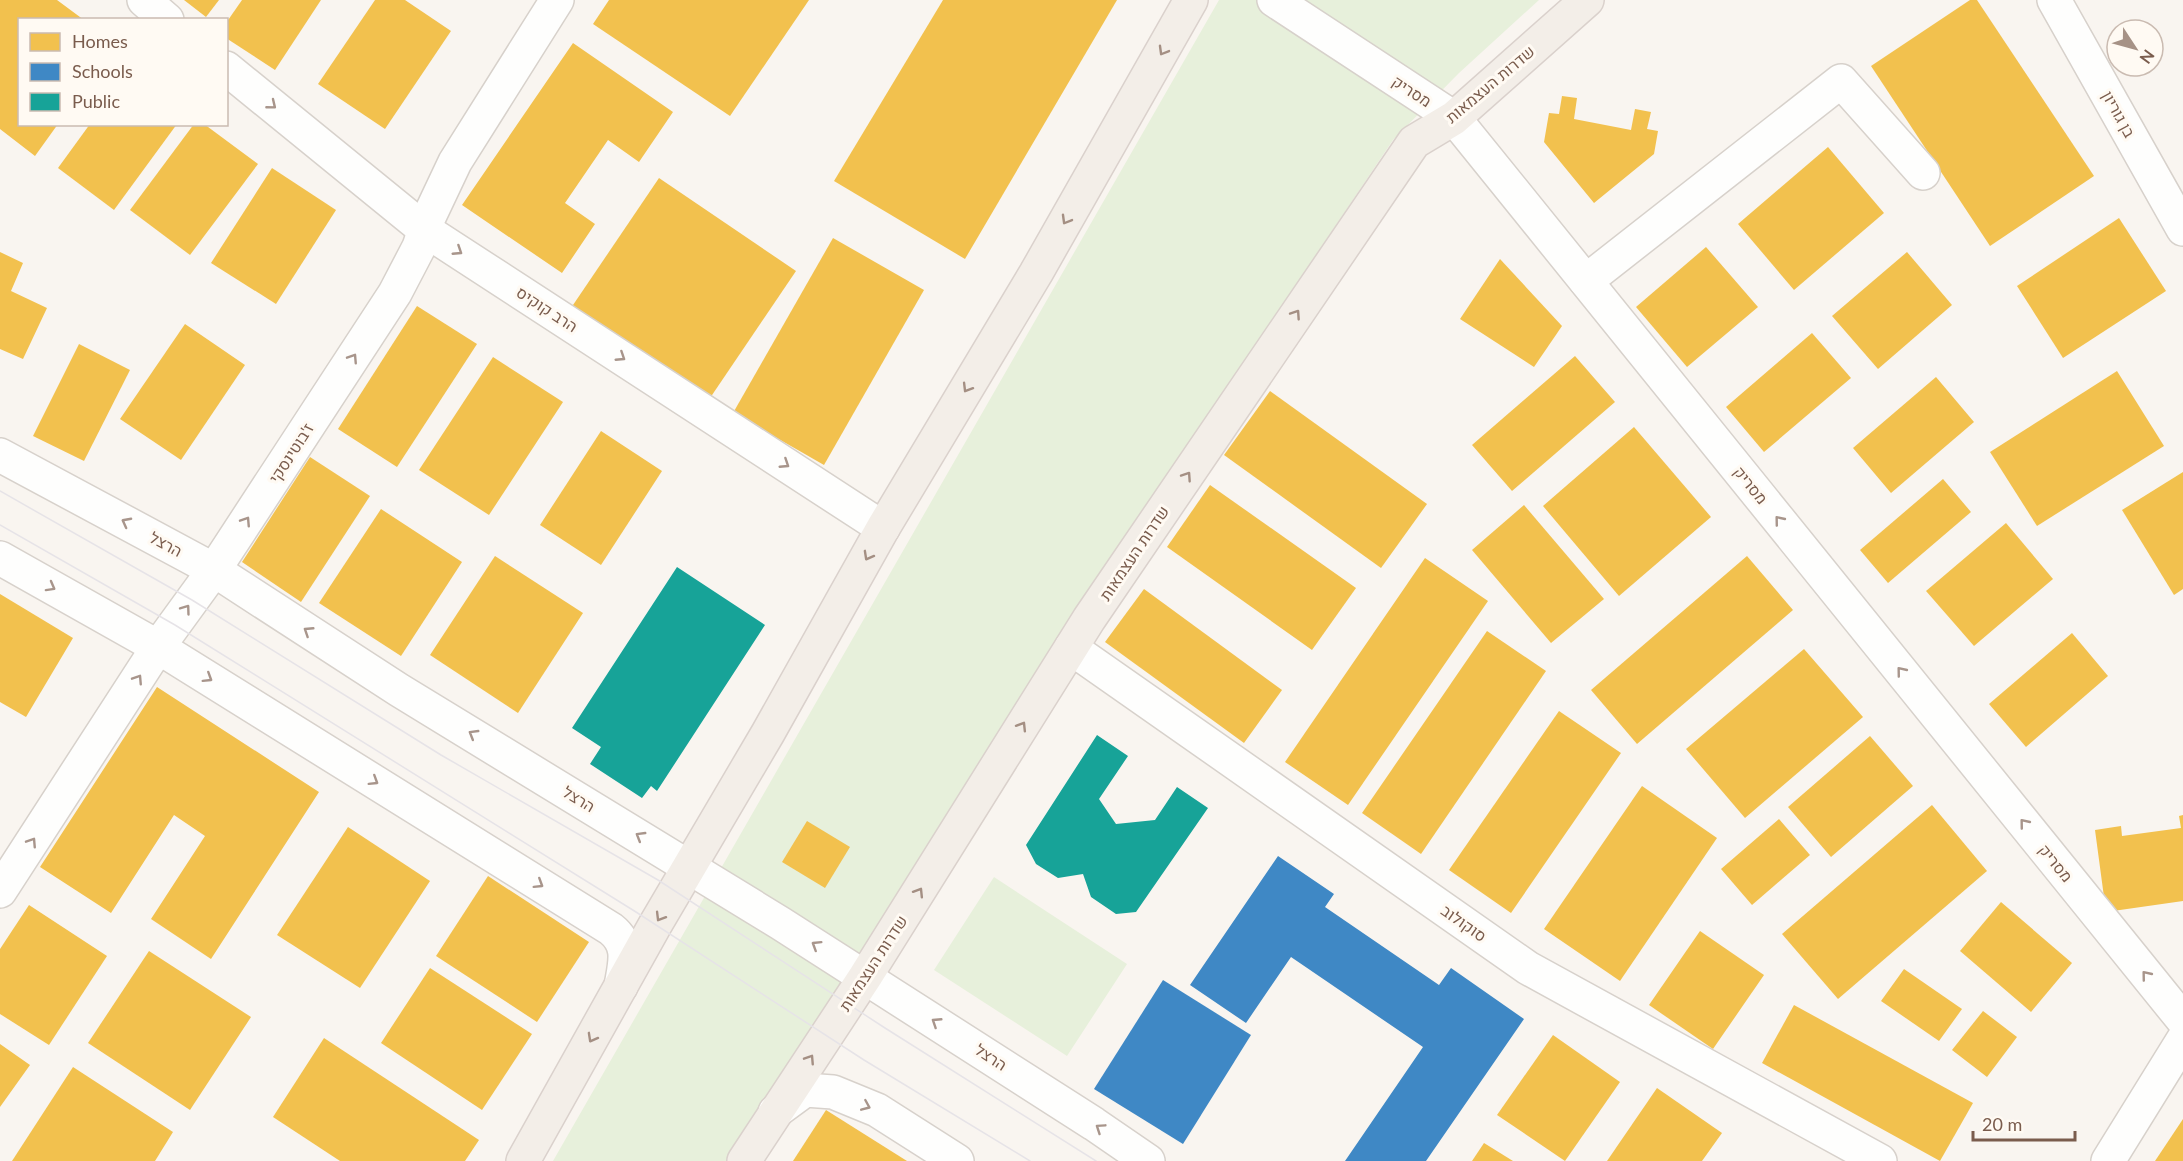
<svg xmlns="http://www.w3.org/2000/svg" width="2183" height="1161" font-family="Lato,Heebo,sans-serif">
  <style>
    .green { fill: #e7f0db }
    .homes { fill: #f2c14e }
    .schools { fill: #3f88c5 }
    .public { fill: #17a398 }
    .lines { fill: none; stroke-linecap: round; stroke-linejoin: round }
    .minor-casing { stroke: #d7d1cb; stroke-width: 36 }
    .major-casing { stroke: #dad1cc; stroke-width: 36 }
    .minor { stroke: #fefefd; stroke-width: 33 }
    .major { stroke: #f3eee8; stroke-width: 33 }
    .tram { stroke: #e6e3e7; stroke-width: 1.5 }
    .oneway { stroke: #a48f83 }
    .oneway2 { stroke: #a8958b }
    .labels { text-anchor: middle; stroke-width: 6; stroke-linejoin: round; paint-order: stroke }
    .street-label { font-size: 16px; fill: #7a5c4d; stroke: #fffaf3 }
  </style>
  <rect width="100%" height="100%" fill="#f9f5f0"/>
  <g class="green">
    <polygon points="1219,0 1539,0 1459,73 1393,140 1054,646 870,938 726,1161 553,1161"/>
    <polygon points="994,877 1127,964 1067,1056 934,970"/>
  </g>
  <g class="homes">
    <polygon points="0,0 57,0 84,20 20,20 20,124 58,124 35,156 0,129"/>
    <polygon points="184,0 219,0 206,17"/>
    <polygon points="242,0 321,0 275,70 226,38 226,23"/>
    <polygon points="375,0 405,0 451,31 385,129 318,84"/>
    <polygon points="609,0 809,0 730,116 593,24"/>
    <polygon points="943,0 1117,0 965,259 834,181"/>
    <polygon points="1970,0 1977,0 2094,176 1990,246 1871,66"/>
    <polygon points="573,43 673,112 639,162 608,140 565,203 595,224 562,273 462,205"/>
    <polygon points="1562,96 1577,98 1574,119 1631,130 1635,109 1651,112 1647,129 1658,131 1654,154 1594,203 1544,142 1549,113 1559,114"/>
    <polygon points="90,124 177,124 114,210 58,168"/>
    <polygon points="194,124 204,124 258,164 190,255 130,210"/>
    <polygon points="1828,147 1884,213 1794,290 1738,224"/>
    <polygon points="272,168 336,210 276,304 211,263"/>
    <polygon points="659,178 796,271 708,401 571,308"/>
    <polygon points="2119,218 2166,291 2063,358 2017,286"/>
    <polygon points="833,238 924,290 824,465 733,413"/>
    <polygon points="1706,247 1758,307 1687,367 1636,307"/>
    <polygon points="0,252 23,263 11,291 47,308 23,359 0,349"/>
    <polygon points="1907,252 1952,305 1878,369 1832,316"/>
    <polygon points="1500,259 1562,326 1534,367 1460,319"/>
    <polygon points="417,306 477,344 397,467 338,429"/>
    <polygon points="185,324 245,365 181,460 120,419"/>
    <polygon points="1812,333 1851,378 1764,452 1726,407"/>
    <polygon points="79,344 130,370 84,461 33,436"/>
    <polygon points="1575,356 1615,402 1512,491 1472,445"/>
    <polygon points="493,357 563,402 489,515 419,470"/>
    <polygon points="2117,371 2164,446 2037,526 1990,452"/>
    <polygon points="1936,377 1974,422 1891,493 1853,448"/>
    <polygon points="1270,391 1427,504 1381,568 1224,455"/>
    <polygon points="1634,427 1711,517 1619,596 1543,506"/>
    <polygon points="601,431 662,471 601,565 540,525"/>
    <polygon points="310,457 370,496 301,602 242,562"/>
    <polygon points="2183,472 2183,589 2174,595 2122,510"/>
    <polygon points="1943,479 1971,512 1888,583 1860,550"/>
    <polygon points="1210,485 1356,588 1312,650 1167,547"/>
    <polygon points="1524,505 1604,599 1551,643 1472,550"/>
    <polygon points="381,509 462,562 401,656 319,603"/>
    <polygon points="2006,523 2053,579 1974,646 1926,591"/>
    <polygon points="495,556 583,613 518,713 430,655"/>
    <polygon points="1747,556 1793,610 1637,744 1591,690"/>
    <polygon points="1425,558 1488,601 1348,805 1285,762"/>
    <polygon points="1144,589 1282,690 1244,743 1105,642"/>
    <polygon points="0,594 73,638 26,717 0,702"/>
    <polygon points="1487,631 1546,671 1421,854 1362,813"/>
    <polygon points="2072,633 2108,676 2026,747 1989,704"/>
    <polygon points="1804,649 1863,717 1745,818 1686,749"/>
    <polygon points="157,687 319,792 211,959 151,919 205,836 174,815 111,913 40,867"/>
    <polygon points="1559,711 1621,753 1511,913 1449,870"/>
    <polygon points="1870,736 1913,786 1831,857 1788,807"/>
    <polygon points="1642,786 1717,838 1620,981 1544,929"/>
    <polygon points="1932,805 1987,871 1838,999 1782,934"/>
    <polygon points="2183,815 2183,901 2106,912 2095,830 2121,826 2122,836 2181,828 2179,816"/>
    <polygon points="1779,819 1810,855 1752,905 1721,869"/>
    <polygon points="807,821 850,847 825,888 782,862"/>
    <polygon points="348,827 430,881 360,988 277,935"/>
    <polygon points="488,876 589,942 537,1022 436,956"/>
    <polygon points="2001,902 2072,963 2031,1012 1960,951"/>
    <polygon points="29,905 107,956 49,1045 0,1014 0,949"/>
    <polygon points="1700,931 1764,975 1713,1049 1649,1005"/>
    <polygon points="149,951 251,1017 190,1110 88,1043"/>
    <polygon points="430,968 532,1034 482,1110 381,1043"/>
    <polygon points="1904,969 1962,1009 1939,1041 1881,1001"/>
    <polygon points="1794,1005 1973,1103 1940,1161 1762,1063"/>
    <polygon points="1983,1011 2017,1037 1987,1077 1952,1050"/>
    <polygon points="1553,1035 1620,1082 1565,1161 1497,1115"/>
    <polygon points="324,1038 479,1140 465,1161 340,1161 273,1117"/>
    <polygon points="0,1044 30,1065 0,1107"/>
    <polygon points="73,1067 173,1132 155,1161 12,1161"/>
    <polygon points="1657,1088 1722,1133 1702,1161 1607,1161"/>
    <polygon points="826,1110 907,1161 793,1161"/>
    <polygon points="2183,1119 2183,1161 2155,1161"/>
    <polygon points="1484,1143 1513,1161 1472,1161"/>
  </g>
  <g class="schools">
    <polygon points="1278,856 1334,894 1325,907 1439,985 1451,968 1524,1019 1426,1161 1345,1161 1423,1047 1291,957 1246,1023 1190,985"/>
    <polygon points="1163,980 1251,1035 1183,1144 1094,1089"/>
  </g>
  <g class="public">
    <polygon points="677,567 765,625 657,791 651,786 642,798 590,764 601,747 572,728"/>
    <polygon points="1097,735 1128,756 1099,799 1116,824 1155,820 1177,787 1208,808 1136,912 1116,914 1091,897 1083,874 1058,878 1036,864 1026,845"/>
  </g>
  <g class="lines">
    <g class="minor-casing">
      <g id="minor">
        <polyline points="144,0 167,20"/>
        <polyline points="1274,0 1454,118 2183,1020"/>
        <polyline points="2054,0 2183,229"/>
        <polyline points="226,68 425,230 883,528"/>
        <polyline points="1586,281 1841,81 1923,173"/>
        <polyline points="0,455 214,570 399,690 780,923 1094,1124 1148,1161"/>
        <path d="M0 558 158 647 611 929C631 945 625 963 621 986"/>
        <polyline points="1071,648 1528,968 1880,1161"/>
        <polyline points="0,891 158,647 214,570 395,293 419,247 429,217 455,162 557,0"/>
        <polyline points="775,1112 805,1090 833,1092 877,1110 957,1161"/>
        <polyline points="2108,1161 2183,1040"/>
      </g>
    </g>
    <g class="major-casing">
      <g id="major">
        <polyline points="523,1161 655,925 768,733 883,528 1036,273 1191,0"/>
        <polyline points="744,1161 865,977 1089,619 1414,142 1454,118 1587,0"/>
      </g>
    </g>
    <use href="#minor" class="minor"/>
    <use href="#major" class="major"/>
    <g class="tram">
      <polyline points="0,491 192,600 441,755 658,880 885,1028 1096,1161"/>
      <polyline points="0,525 175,625 636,912 864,1060 1030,1161"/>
    </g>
  </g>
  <defs><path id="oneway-chevron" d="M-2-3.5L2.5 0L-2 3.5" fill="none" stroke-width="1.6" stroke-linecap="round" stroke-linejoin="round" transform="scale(1.5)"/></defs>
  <g class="oneway">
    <use href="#oneway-chevron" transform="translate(1163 51) rotate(120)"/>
    <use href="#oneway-chevron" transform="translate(1066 220) rotate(120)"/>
    <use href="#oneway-chevron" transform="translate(1296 314) rotate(-56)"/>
    <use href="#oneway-chevron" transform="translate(967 388) rotate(121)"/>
    <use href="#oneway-chevron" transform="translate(1187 476) rotate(-56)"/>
    <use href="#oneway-chevron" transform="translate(868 556) rotate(119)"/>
    <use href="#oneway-chevron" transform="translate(1022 726) rotate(-58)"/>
    <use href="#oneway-chevron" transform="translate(919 892) rotate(-58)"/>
    <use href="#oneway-chevron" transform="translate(660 917) rotate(121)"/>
    <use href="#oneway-chevron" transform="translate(592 1038) rotate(119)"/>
    <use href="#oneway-chevron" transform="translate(810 1059) rotate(-57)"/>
  </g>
  <g class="oneway2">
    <use href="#oneway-chevron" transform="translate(272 105) rotate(39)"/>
    <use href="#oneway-chevron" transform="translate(458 251) rotate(33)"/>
    <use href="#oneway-chevron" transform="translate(621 357) rotate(33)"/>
    <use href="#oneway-chevron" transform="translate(353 358) rotate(-57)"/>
    <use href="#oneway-chevron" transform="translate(785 464) rotate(33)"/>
    <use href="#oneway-chevron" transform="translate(1779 520) rotate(-129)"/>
    <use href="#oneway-chevron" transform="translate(246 521) rotate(-57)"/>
    <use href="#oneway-chevron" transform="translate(126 522) rotate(-152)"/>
    <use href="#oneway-chevron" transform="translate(51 587) rotate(29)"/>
    <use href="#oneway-chevron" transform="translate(186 609) rotate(-54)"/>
    <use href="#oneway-chevron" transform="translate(308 631) rotate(-147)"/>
    <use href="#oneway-chevron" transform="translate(1901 671) rotate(-129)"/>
    <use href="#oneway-chevron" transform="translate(208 678) rotate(32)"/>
    <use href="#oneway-chevron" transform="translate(138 679) rotate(-57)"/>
    <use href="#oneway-chevron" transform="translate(473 734) rotate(-149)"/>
    <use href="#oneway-chevron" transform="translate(374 781) rotate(32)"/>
    <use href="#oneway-chevron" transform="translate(2024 823) rotate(-129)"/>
    <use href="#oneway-chevron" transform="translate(640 836) rotate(-149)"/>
    <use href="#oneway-chevron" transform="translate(32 842) rotate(-57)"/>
    <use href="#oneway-chevron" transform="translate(539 884) rotate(32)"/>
    <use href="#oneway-chevron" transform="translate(816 945) rotate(-148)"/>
    <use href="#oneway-chevron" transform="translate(2146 975) rotate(-129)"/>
    <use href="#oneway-chevron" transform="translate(936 1022) rotate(-147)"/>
    <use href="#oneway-chevron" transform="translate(866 1106) rotate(23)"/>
    <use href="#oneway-chevron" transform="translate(1100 1128) rotate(-146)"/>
  </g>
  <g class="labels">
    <g class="street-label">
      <text transform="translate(1490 84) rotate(-40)" y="6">שדרות העצמאות</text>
      <text transform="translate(1412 91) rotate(33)" y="6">מסריק</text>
      <text transform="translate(2119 114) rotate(61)" y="6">בן גוריון</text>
      <text transform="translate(547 309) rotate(33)" y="6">הרב קוקיס</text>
      <text transform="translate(291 453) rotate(-57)" y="6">ז'בוטינסקי</text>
      <text transform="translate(1751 485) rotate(51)" y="6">מסריק</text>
      <text transform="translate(166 544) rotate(28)" y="6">הרצל</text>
      <text transform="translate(1134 553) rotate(-56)" y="6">שדרות העצמאות</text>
      <text transform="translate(579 799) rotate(31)" y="6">הרצל</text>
      <text transform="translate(2056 863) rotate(51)" y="6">מסריק</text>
      <text transform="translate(1464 923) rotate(35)" y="6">סוקולוב</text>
      <text transform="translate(873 963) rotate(-57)" y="6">שדרות העצמאות</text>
      <text transform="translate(991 1057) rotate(33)" y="6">הרצל</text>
    </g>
  </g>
  <rect x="18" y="18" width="210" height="108" fill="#fffaf3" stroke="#cabbb1" stroke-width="1.5"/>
  <rect x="30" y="33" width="30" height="18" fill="#f2c14e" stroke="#cabbb1" stroke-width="1.5"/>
  <text x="72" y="48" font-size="18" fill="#7a5c4d">Homes</text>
  <rect x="30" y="63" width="30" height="18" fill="#3f88c5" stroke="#cabbb1" stroke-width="1.5"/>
  <text x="72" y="78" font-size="18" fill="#7a5c4d">Schools</text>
  <rect x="30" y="93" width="30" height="18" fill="#17a398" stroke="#cabbb1" stroke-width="1.5"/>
  <text x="72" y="108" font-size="18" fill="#7a5c4d">Public</text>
  <g transform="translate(2135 48) rotate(126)"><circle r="28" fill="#fffaf3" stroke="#cabbb1" stroke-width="1.5"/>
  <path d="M0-4.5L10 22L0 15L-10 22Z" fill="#a69286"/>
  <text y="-9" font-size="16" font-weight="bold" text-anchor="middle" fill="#7a5c4d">N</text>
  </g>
  <path d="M1973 1131v9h102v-9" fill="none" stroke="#7a5c4d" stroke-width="3"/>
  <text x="1982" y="1131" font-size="18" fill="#7a5c4d" stroke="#fffaf3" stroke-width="4.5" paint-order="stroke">20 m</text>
</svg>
